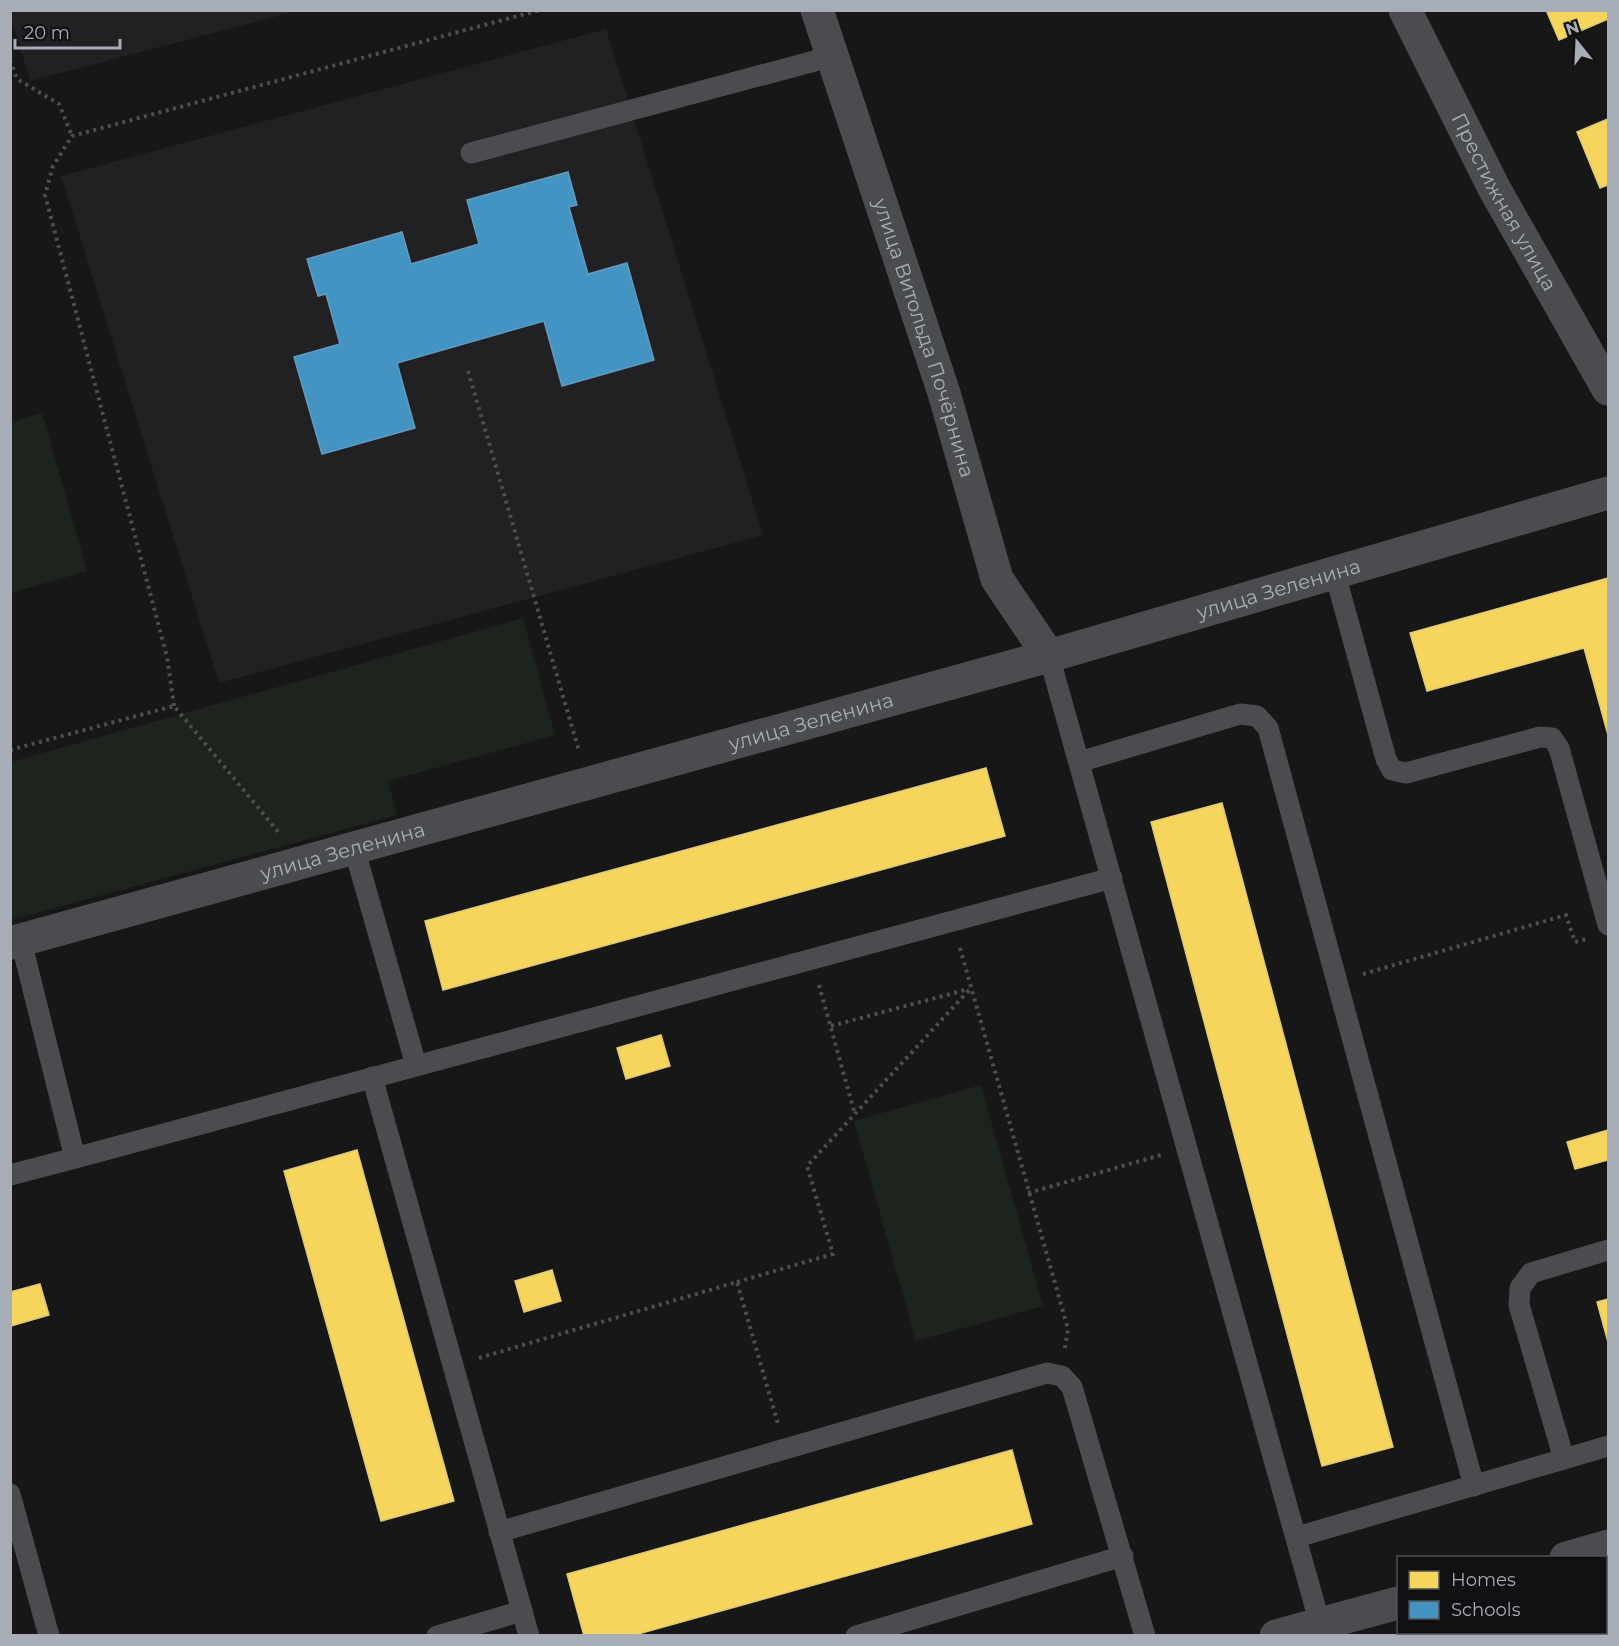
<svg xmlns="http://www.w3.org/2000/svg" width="1619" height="1646" font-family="Montserrat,sans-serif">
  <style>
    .built { fill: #212123 }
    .green { fill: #1d241e }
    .homes { fill: #f6d55c; stroke: #dfc977; stroke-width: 1.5 }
    .schools { fill: #4393c3; stroke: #619bbf; stroke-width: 1.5 }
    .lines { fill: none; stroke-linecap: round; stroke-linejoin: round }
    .path { stroke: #4d4e51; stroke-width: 4; stroke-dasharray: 3 4.5; stroke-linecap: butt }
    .service { stroke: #4b4c50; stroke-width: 21 }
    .minor { stroke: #4b4c50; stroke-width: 33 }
    .labels { text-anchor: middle; stroke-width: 6; stroke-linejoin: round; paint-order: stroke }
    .street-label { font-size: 20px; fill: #a8aeb7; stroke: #111113 }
  </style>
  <rect width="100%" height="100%" fill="#171717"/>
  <g class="built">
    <polygon points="10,11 11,10 297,11 30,81 11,18"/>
    <polygon points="606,29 763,535 219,683 61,176"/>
  </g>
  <g class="green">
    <polygon points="42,413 87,571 11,593 11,422"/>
    <polygon points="523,618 555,735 388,781 397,815 11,920 11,762"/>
    <polygon points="981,1085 1043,1306 916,1341 854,1121"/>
  </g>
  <g class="homes">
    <polygon points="1546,10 1607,10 1608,19 1559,40"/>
    <polygon points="1608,119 1608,185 1600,188 1577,132"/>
    <polygon points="1608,578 1608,735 1584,648 1427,691 1410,633"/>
    <polygon points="986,768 1005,836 443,990 425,921"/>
    <polygon points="1222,803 1393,1447 1322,1466 1151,822"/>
    <polygon points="661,1035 670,1066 626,1079 617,1048"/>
    <polygon points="1608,1130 1608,1160 1575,1169 1567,1142"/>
    <polygon points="357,1150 454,1501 381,1521 284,1171"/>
    <polygon points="552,1270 561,1301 524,1312 515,1281"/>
    <polygon points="40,1284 49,1315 11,1326 10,1292"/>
    <polygon points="1608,1299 1608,1342 1597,1302"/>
    <polygon points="1012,1450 1032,1524 631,1636 584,1636 567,1574"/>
  </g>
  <polygon class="schools" points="568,172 577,205 569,207 588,274 627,263 654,360 562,386 544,321 397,363 415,428 322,454 294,357 340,344 326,294 318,296 307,259 402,232 411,264 479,244 467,200"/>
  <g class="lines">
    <g class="path">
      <polyline points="10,60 17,79 59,104 72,136"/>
      <polyline points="468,371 579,751"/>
      <polyline points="174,706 167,657 45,195 53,166 72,136 540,10"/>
      <polyline points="10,750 174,706 280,834"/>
      <polyline points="960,948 1068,1329 1065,1348"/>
      <polyline points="1363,974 1566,915 1575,942 1586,939"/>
      <polyline points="819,985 854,1111"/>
      <polyline points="831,1026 969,989"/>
      <polyline points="1028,1193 1161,1155"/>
      <polyline points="737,1282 833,1254 807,1166 970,989"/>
      <polyline points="479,1358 737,1282 778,1424"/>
    </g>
    <g class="service">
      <polyline points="471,153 833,56"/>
      <polyline points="1335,574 1386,759 1392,770 1406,773 1540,737 1552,738 1559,748 1608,925"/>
      <polyline points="1049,656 1320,1624"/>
      <polyline points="1079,762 1240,714 1257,716 1268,728 1474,1486"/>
      <polyline points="354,848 416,1065"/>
      <polyline points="372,1077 529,1636"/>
      <polyline points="75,1158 1112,878"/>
      <polyline points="10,1175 75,1158 21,941"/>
      <polyline points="1564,1459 1608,1446"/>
      <polyline points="10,1494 49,1636"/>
      <polyline points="499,1532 1047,1373 1062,1376 1072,1387 1145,1636"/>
      <polyline points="1297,1537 1564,1459 1519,1305 1520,1288 1531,1273 1608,1250"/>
      <polyline points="1498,1632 1499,1636"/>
      <polyline points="437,1636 522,1611"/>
      <polyline points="856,1636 1123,1556"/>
    </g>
    <g class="minor">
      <path id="s1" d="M817 10 944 393 997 579 1049 656"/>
      <path id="s2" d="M1405 10 1494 188 1608 389"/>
      <path id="s3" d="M10 943 1049 656 1608 493"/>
      <polyline points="1566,1558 1608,1546"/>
      <polyline points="1276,1636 1398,1603"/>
    </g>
  </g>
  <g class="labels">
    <g class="street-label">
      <text dy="7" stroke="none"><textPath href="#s2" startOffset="216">Престижная улица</textPath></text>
      <text dy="7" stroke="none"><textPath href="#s1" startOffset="345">улица Витольда Почёрнина</textPath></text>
      <text dy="7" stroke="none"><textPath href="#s3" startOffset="1317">улица Зеленина</textPath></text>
      <text dy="7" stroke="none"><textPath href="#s3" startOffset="831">улица Зеленина</textPath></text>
      <text dy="7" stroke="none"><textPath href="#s3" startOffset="345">улица Зеленина</textPath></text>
    </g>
  </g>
  <rect width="1619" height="1646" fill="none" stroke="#a8aeb7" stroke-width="24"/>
  <rect x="1397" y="1556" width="210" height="78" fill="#111113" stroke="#4d5055" stroke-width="1.5"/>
  <rect x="1409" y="1571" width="30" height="18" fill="#f6d55c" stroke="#4d5055" stroke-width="1.5"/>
  <text x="1451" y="1586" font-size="18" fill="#a8aeb7">Homes</text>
  <rect x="1409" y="1601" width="30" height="18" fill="#4393c3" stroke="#4d5055" stroke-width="1.5"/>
  <text x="1451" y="1616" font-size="18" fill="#a8aeb7">Schools</text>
  <g transform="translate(1577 42) rotate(342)" stroke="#111113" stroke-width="4.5" paint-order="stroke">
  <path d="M0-4.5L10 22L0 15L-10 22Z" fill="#a8aeb7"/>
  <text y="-9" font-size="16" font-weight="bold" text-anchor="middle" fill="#a8aeb7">N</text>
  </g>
  <path d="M15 39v9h105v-9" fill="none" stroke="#a8aeb7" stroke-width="3"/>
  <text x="24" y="39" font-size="18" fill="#a8aeb7" stroke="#111113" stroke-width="4.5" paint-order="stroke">20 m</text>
</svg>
